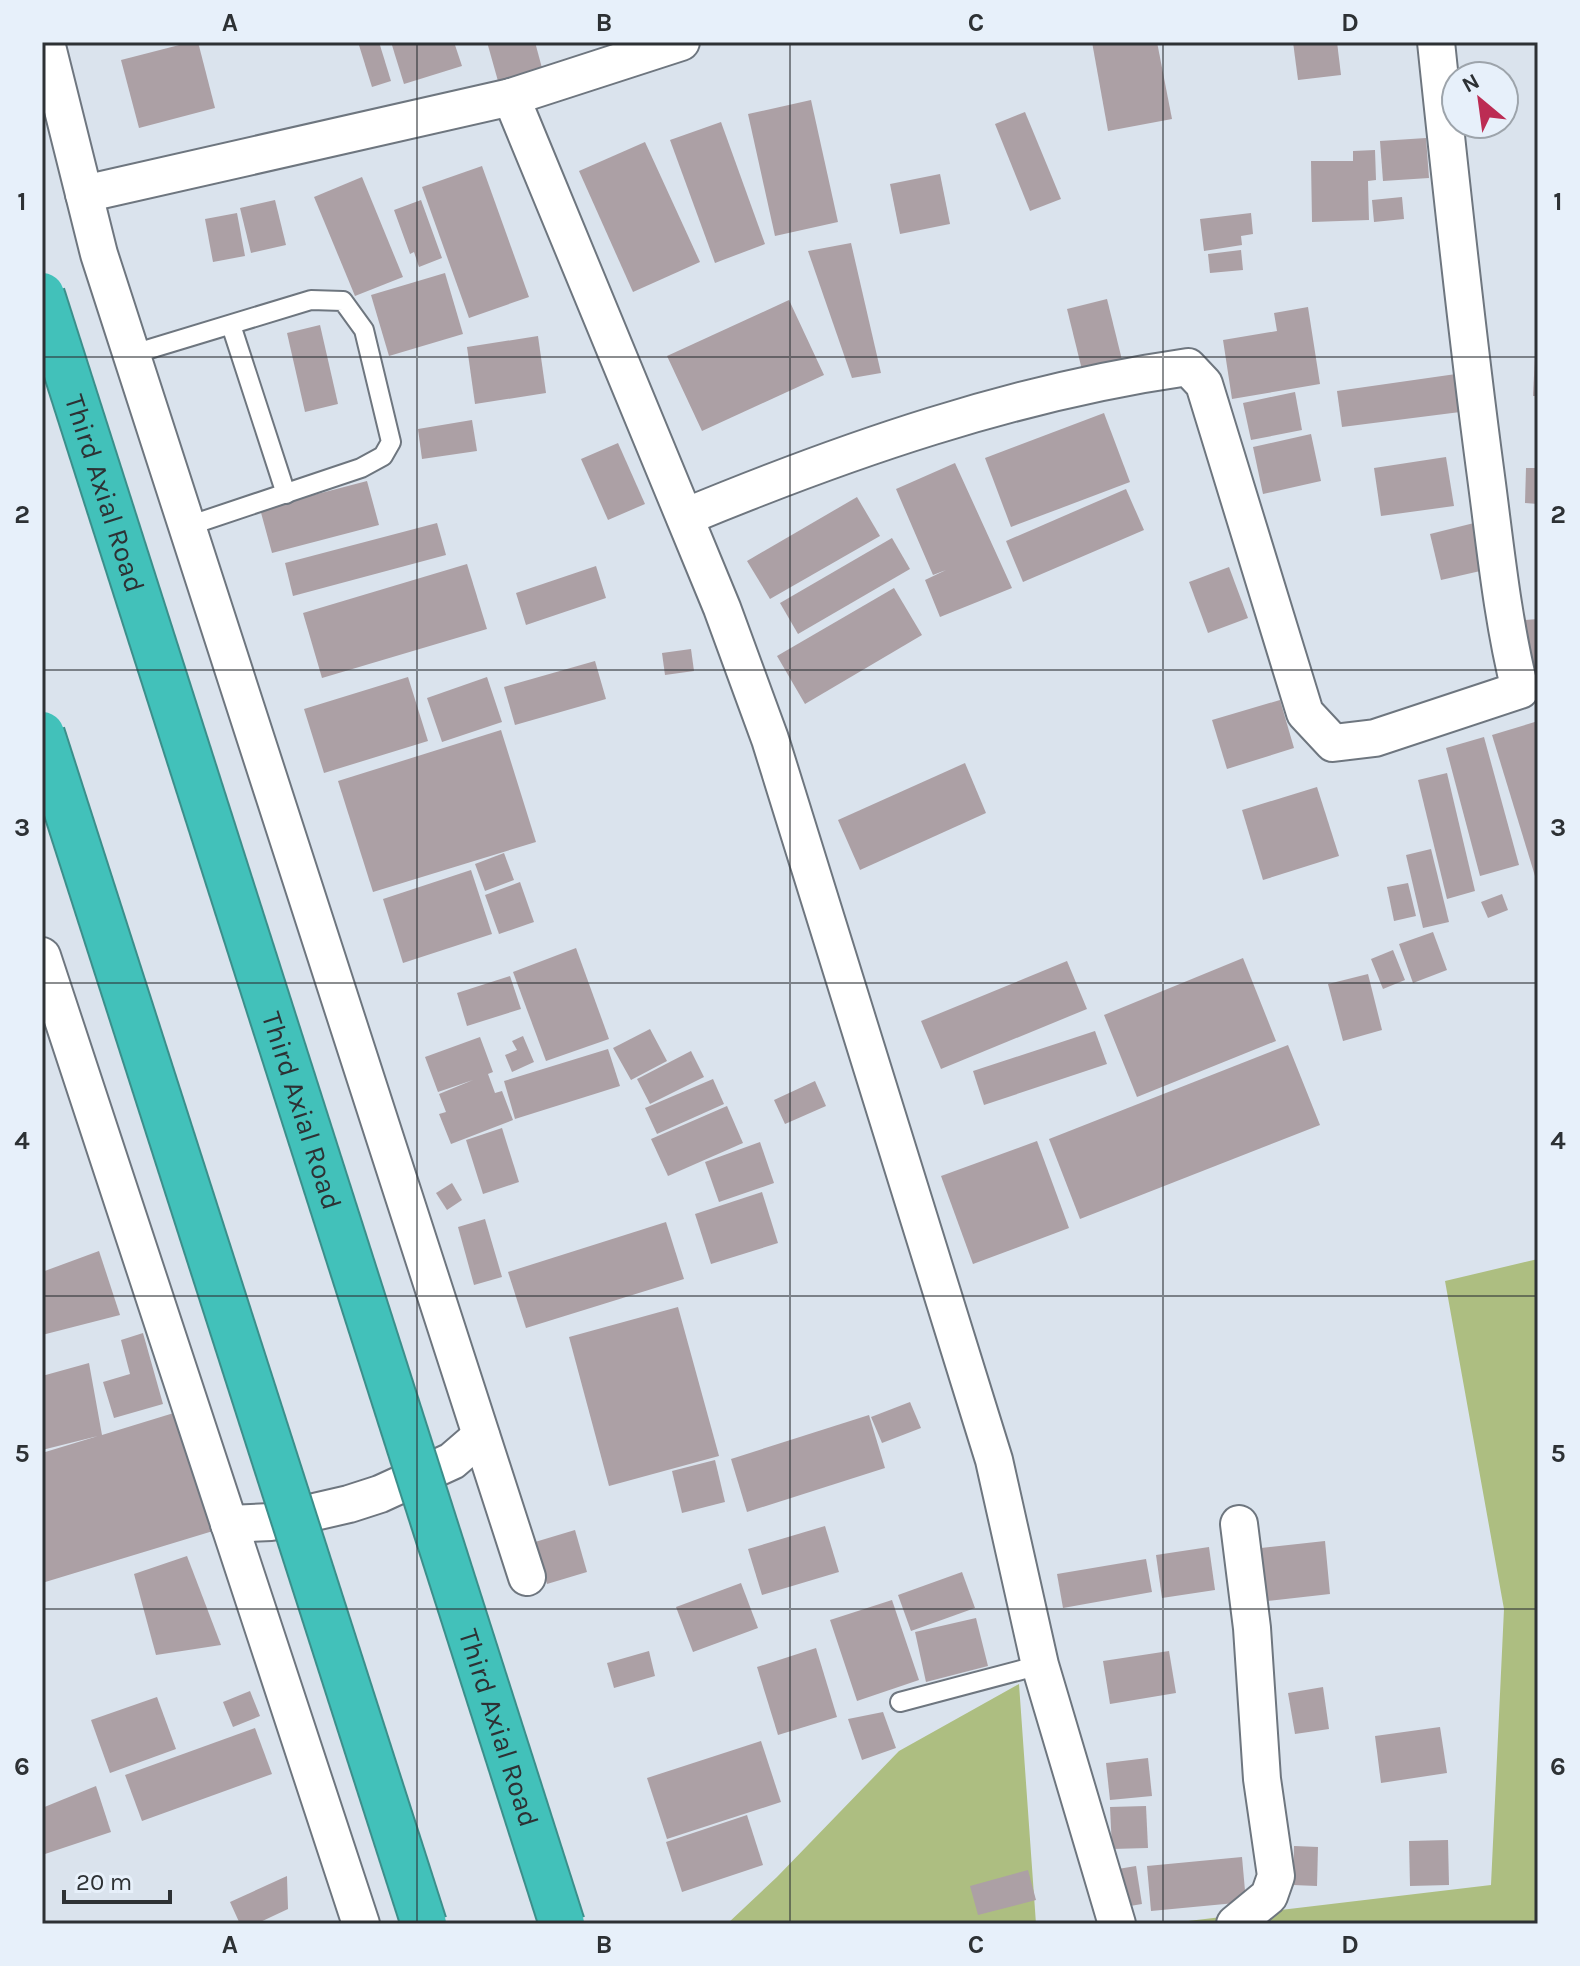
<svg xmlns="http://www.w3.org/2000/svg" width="1580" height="1966" font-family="Karla,sans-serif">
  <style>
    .green { fill: #adbe81 }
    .building { fill: #aca0a5 }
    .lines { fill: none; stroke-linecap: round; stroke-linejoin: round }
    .lane-casing { stroke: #6e767f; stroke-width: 22 }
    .street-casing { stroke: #6e767f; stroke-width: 40 }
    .lane { stroke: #fff; stroke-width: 18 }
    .street { stroke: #fff; stroke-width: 36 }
    .highway-bridge-casing { stroke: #3b8f8b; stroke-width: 48; stroke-linecap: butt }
    .highway-bridge { stroke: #42c1ba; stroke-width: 44 }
    .grid { fill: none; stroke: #2d3134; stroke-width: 2; stroke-opacity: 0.55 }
    .labels { text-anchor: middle; stroke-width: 6; stroke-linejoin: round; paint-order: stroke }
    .street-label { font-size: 28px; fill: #2d3134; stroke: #e7f0fa }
    .neatline { fill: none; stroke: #2d3134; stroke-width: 3 }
    .grid-label { font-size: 26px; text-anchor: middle; font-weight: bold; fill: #2d3134 }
  </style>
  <rect width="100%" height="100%" fill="#dae3ed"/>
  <g class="green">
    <polygon points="1538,1259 1538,1924 1163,1924 1491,1885 1504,1609 1445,1281"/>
    <polygon points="1019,1684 1036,1924 727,1924 777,1877 899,1751"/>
  </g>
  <g class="building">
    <polygon points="191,42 198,42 215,108 139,128 121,60"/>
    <polygon points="358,42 379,42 391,81 372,87"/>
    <polygon points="391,42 454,42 462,66 404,84"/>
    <polygon points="487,42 535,42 542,68 498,81"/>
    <polygon points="1092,42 1157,42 1172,119 1108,131"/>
    <polygon points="1293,42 1337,42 1341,75 1298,80"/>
    <polygon points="811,100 838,222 775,236 748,114"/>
    <polygon points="1025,112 1061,199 1030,211 995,124"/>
    <polygon points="721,122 765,244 715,263 670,140"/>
    <polygon points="1426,138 1429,178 1383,181 1380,141"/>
    <polygon points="645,142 700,262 633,292 579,171"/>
    <polygon points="1375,150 1376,180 1368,181 1369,220 1312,222 1311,161 1353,161 1353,151"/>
    <polygon points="482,166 529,297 469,318 422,187"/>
    <polygon points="940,174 950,224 900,234 890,184"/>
    <polygon points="362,177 403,277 355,296 314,197"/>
    <polygon points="1402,197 1404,219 1374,222 1372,200"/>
    <polygon points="275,200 286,245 251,253 240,208"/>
    <polygon points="421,200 442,258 419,267 414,252 410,254 394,210"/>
    <polygon points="237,213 245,256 213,262 205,219"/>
    <polygon points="1251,213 1253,234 1241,236 1242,245 1204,251 1200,219"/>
    <polygon points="851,243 881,373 852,378 808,251"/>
    <polygon points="1241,250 1243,270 1210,273 1208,254"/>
    <polygon points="445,273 463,334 389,356 371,295"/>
    <polygon points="1107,299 1123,364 1083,374 1067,309"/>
    <polygon points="789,300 824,375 702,431 667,356"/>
    <polygon points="1308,307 1320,384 1232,399 1223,340 1277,331 1274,313"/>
    <polygon points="320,325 338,404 305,412 287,333"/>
    <polygon points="538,336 546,393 475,404 467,347"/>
    <polygon points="1535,356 1538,356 1538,396 1533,396"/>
    <polygon points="1463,373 1468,411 1342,427 1337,391"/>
    <polygon points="1295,392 1302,430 1251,440 1243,403"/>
    <polygon points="1104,413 1130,482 1011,527 985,458"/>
    <polygon points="472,420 477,451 422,459 418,429"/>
    <polygon points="1311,434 1321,481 1263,494 1253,447"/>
    <polygon points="618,443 645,504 608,520 581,459"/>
    <polygon points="1446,457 1454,506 1381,516 1374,468"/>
    <polygon points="955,463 1012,588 940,617 925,580 946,570 933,575 896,489"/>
    <polygon points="1526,468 1538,468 1538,504 1525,503"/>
    <polygon points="367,481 379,525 272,553 260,509"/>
    <polygon points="1126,489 1144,530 1023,582 1006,541"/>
    <polygon points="857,497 880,536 770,599 747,561"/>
    <polygon points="1478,522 1489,569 1441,580 1430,534"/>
    <polygon points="437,523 446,555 293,596 285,563"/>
    <polygon points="892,538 910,569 798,634 780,603"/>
    <polygon points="467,564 487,629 322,678 303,613"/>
    <polygon points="596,566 606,598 526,625 516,593"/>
    <polygon points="1229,567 1248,618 1208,633 1189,582"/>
    <polygon points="894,588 922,635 805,704 777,656"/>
    <polygon points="1538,619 1538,672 1531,673 1525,620"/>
    <polygon points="691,649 694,671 665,675 662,653"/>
    <polygon points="595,661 606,699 515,725 504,687"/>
    <polygon points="408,677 428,741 324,773 304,709"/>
    <polygon points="487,677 502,722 442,742 427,698"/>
    <polygon points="1280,700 1294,748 1227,769 1212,720"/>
    <polygon points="1538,721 1538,875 1535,876 1492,735"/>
    <polygon points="501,730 536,842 373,892 338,781"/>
    <polygon points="1484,737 1519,865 1480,876 1446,748"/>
    <polygon points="965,763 986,813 860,870 838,820"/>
    <polygon points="1447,773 1475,891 1447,899 1418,780"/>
    <polygon points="1317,787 1339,856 1263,880 1242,810"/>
    <polygon points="1431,849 1449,922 1423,928 1406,855"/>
    <polygon points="504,853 514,880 485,891 475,864"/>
    <polygon points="471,870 492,934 403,963 383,899"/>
    <polygon points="520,882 534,922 499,934 485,895"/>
    <polygon points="1408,883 1416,916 1394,921 1387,887"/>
    <polygon points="1502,894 1508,910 1488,918 1481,902"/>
    <polygon points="1433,932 1447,970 1413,983 1399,944"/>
    <polygon points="576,948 609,1039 546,1061 513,972"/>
    <polygon points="1393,950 1405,980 1383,989 1371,959"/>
    <polygon points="1243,958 1276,1041 1137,1097 1104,1015"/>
    <polygon points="1067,961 1087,1009 941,1069 921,1021"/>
    <polygon points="1368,974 1382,1030 1343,1041 1328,984"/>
    <polygon points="510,976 521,1009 467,1026 457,993"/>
    <polygon points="650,1029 667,1061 631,1080 613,1048"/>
    <polygon points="1095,1031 1107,1064 984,1105 973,1071"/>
    <polygon points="523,1036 534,1062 512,1072 505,1055 517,1050 512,1041"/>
    <polygon points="480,1037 493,1072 488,1074 495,1093 502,1091 513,1120 451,1144 439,1114 446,1112 439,1094 473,1080 438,1092 425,1057"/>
    <polygon points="1288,1045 1320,1125 1080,1219 1049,1139"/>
    <polygon points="608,1049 620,1086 515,1119 504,1081"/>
    <polygon points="691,1051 704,1077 650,1104 637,1079"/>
    <polygon points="713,1079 724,1104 657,1134 645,1108"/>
    <polygon points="815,1081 826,1106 785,1124 774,1100"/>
    <polygon points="727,1106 743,1143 668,1176 651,1139"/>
    <polygon points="502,1128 519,1182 483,1194 466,1140"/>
    <polygon points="1037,1141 1069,1228 973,1264 941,1176"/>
    <polygon points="760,1142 774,1183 719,1202 705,1162"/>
    <polygon points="452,1183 462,1200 447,1210 436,1193"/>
    <polygon points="762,1192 778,1243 711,1264 695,1214"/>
    <polygon points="485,1219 502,1277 474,1285 458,1227"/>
    <polygon points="666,1222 684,1279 526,1328 508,1272"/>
    <polygon points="99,1251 120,1315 42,1335 42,1272"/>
    <polygon points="678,1307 719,1456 609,1486 569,1337"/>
    <polygon points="143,1333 163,1404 114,1418 103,1382 130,1374 121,1340"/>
    <polygon points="89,1363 102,1435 177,1412 213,1531 42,1583 42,1453 98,1436 42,1450 42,1376"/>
    <polygon points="910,1402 921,1428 882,1443 871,1417"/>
    <polygon points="869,1415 885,1468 747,1512 731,1459"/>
    <polygon points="715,1460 725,1502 682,1513 672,1471"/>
    <polygon points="825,1526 839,1572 762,1595 748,1549"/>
    <polygon points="575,1530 587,1572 547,1584 535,1542"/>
    <polygon points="1325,1541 1330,1594 1267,1601 1261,1548"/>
    <polygon points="1209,1547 1215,1590 1162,1598 1156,1555"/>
    <polygon points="187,1556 221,1645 156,1655 134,1574"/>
    <polygon points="1146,1559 1152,1592 1063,1608 1057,1574"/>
    <polygon points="962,1572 975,1608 911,1631 898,1595"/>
    <polygon points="741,1583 758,1628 693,1652 676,1607"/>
    <polygon points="892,1600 919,1680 857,1701 830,1620"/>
    <polygon points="976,1618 988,1666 926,1682 915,1632"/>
    <polygon points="816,1648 837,1717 778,1735 757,1667"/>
    <polygon points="649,1651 655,1676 614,1688 607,1663"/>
    <polygon points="1169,1651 1176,1693 1110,1704 1103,1661"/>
    <polygon points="1323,1687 1329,1729 1295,1734 1288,1693"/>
    <polygon points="250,1691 260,1716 233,1727 223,1702"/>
    <polygon points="157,1697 176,1749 110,1773 91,1720"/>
    <polygon points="883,1712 896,1748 862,1760 848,1719"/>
    <polygon points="1440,1727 1447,1773 1381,1783 1375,1736"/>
    <polygon points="255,1728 272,1774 142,1821 125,1775"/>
    <polygon points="761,1741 781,1802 667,1839 647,1778"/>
    <polygon points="1148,1758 1152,1796 1110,1800 1106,1763"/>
    <polygon points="96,1786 111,1832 42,1855 42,1808"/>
    <polygon points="1146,1806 1148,1848 1112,1849 1110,1807"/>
    <polygon points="747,1815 763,1865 682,1892 666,1842"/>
    <polygon points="1448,1840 1449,1885 1410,1886 1409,1841"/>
    <polygon points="1294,1846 1318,1847 1317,1886 1293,1885"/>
    <polygon points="1242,1857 1246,1902 1151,1911 1147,1866"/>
    <polygon points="1136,1866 1142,1904 1118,1908 1112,1870"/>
    <polygon points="1028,1870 1036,1900 978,1915 970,1886"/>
    <polygon points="287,1876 288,1909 256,1924 240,1924 230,1902"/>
  </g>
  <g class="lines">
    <g class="lane-casing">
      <g id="lane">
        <polyline points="231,325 286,494"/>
        <polyline points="133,354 311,300 343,301 364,330 391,442 383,456 361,468 188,526"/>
        <polyline points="900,1702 1040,1665"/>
      </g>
    </g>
    <g class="street-casing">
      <g id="street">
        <polyline points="46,42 99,254 527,1577"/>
        <polyline points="511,97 722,608 770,739 994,1460 1040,1665 1117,1924"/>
        <polyline points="84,194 511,97 681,42"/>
        <path d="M685 517C847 450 1014 392 1188 367L1204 384 1305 713 1333 743 1375 738 1520 690C1502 618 1495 543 1485 469 1466 327 1451 185 1436 42"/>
        <polyline points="42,956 361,1924"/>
        <polyline points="229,1524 271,1522 349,1504 380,1494 452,1461 481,1436"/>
        <polyline points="1235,1924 1269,1896 1276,1876 1262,1779 1252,1628 1239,1524"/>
      </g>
    </g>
    <use href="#lane" class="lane"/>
    <use href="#street" class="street"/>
    <g class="highway-bridge-casing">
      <g id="highway-bridge">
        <path id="s1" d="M42 295 562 1924"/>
        <polyline points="42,734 424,1924"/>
      </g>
    </g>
    <use href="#highway-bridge" class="highway-bridge"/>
  </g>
  <path class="grid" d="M417 42V1924M790 42V1924M1163 42V1924M42 357H1538M42 670H1538M42 983H1538M42 1296H1538M42 1609H1538"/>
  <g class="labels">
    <g class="street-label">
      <text dy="10" stroke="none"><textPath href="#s1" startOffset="208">Third Axial Road</textPath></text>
      <text dy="10" stroke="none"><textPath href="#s1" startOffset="856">Third Axial Road</textPath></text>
      <text dy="10" stroke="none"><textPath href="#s1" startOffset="1504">Third Axial Road</textPath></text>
    </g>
  </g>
  <rect width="1580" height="1966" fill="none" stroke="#e7f0fa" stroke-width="88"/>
  <g transform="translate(1480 100) rotate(331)"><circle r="38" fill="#e7f0fa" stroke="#9da4ab" stroke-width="2"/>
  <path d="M0-6L14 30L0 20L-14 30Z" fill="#bc2c53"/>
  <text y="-12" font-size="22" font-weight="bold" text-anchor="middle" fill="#2d3134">N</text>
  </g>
  <path d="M64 1890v12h106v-12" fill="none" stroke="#2d3134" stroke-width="4"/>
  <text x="76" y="1890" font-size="24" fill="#2d3134" stroke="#e7f0fa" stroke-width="6" paint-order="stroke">20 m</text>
  <rect x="44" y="44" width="1492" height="1878" class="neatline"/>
  <g class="grid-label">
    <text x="230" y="31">A</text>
    <text x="604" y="31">B</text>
    <text x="976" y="31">C</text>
    <text x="1350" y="31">D</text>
    <text x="22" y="210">1</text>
    <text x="1558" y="210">1</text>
    <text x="22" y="523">2</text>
    <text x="1558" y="523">2</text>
    <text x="22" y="836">3</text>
    <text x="1558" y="836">3</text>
    <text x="22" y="1149">4</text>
    <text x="1558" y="1149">4</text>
    <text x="22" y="1462">5</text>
    <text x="1558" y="1462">5</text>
    <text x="22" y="1775">6</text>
    <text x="1558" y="1775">6</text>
    <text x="230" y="1953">A</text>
    <text x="604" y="1953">B</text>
    <text x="976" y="1953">C</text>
    <text x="1350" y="1953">D</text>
  </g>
</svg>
